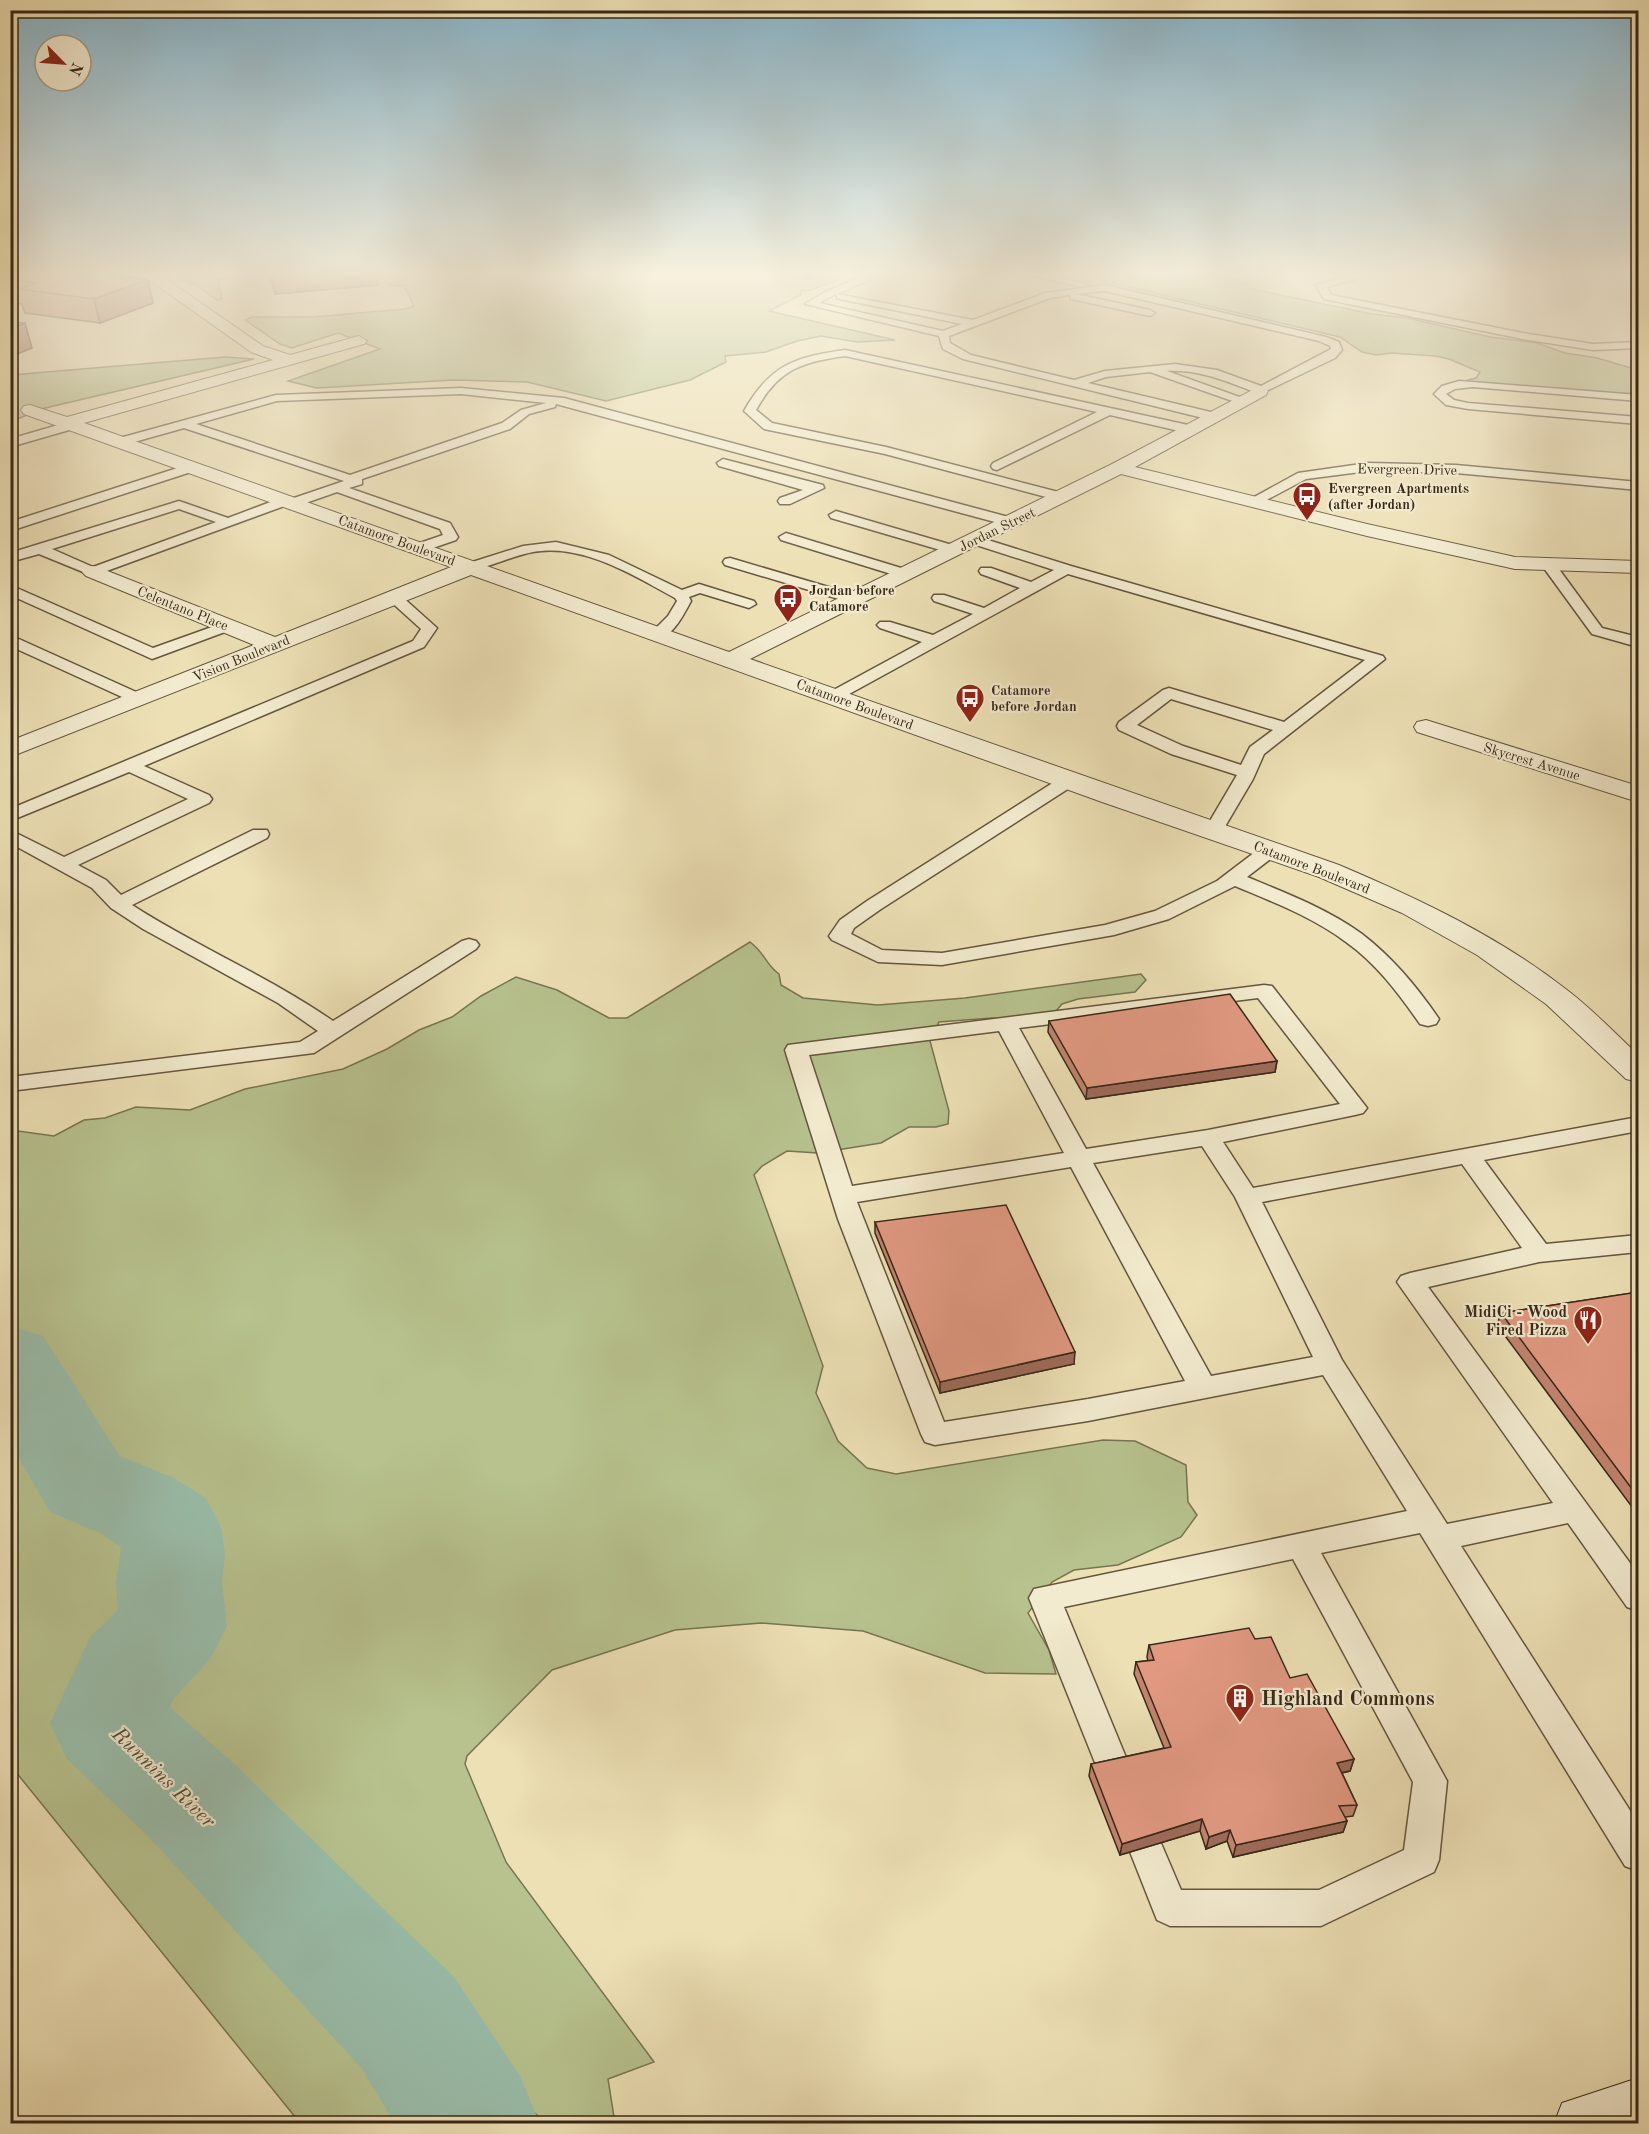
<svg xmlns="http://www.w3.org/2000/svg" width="1649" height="2134" font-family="'Old Standard TT',serif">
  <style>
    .green { fill: #b7c28e; stroke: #777552; stroke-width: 1.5 }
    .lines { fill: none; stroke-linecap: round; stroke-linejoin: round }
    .river { fill: #9abdaa; fill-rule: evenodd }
    .lane-casing { stroke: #64563e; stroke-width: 3 }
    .street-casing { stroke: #64563e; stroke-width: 2 }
    .secondary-casing { stroke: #372817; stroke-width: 2 }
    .lane { fill: #f3ebcf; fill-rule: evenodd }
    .street { fill: #f3ebcf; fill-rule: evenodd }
    .secondary { fill: #f3ebcf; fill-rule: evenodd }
    .wall { fill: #c28470; stroke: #372817; stroke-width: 1.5 }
    .shaded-wall { fill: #9e6b5b; stroke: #372817; stroke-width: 1.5 }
    .building { fill: #e19982; stroke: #372817; stroke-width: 1.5 }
    .labels { text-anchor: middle; stroke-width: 4.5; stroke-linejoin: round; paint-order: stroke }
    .far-street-label { font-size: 14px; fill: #372817; stroke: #f3ebcf }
    .far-poi-label { font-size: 14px; font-weight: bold; fill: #372817; stroke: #f3ebcf; text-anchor: start }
    .poi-label { font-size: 16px; font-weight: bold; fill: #372817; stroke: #f3ebcf; text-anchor: end }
    .near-poi-label { font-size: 20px; font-weight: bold; fill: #372817; stroke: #f3ebcf; text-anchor: start }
    .near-water-label { font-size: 21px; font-style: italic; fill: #504d3c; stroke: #f3ebcf }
  </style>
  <rect width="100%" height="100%" fill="#ede0b5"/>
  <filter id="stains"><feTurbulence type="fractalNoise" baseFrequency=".00333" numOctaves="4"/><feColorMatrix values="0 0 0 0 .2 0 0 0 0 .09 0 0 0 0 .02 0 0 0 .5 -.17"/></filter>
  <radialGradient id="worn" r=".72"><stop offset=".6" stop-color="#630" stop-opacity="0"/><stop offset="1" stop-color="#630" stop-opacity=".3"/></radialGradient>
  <g class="green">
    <polygon points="161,273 304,273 223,279 218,281 222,299 217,300 194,284"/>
    <polygon points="381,273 855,273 811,290 801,291 801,295 769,311 895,340 857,342 821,336 797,341 766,352 725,356 726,362 690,380 606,401 527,382 453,380 317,388 288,381 380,349 338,333 292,348 280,344 245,320 252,317 313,317 405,309 414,306 404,286 388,285"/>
    <polygon points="1069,273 1223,273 1218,277 1238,280 1240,283 1248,282 1246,287 1252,289 1372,314 1407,318 1490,337 1537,343 1565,353 1597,358 1638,370 1638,397 1475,384 1464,381 1476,378 1480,372 1449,359 1435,356 1391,353 1376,355 1362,352 1340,337"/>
    <polygon points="225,357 254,359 41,409 15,420 11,433 11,375"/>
    <path d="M750 942C765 953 766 965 779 974L781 985 803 998 878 1005 965 998 1141 974 1146 980 1135 992 1078 999 1062 1004 1047 1022 992 1018 939 1022 930 1041 949 1111 948 1124 936 1127H909L881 1143 818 1153 787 1151 762 1166 754 1175 823 1366 816 1393 838 1441 867 1468 896 1474 1103 1440 1135 1441 1186 1465 1188 1502 1197 1515 1181 1537 1118 1565 1074 1570 1052 1582 1028 1613 1049 1650 1056 1674 985 1673 863 1631 761 1623 675 1630 552 1670 467 1756 465 1764 506 1862 654 2062 608 2079 615 2123H546L529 2108 486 2123H300L11 1766V1130L54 1136 84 1120 105 1118 136 1107 190 1110 245 1089 343 1069 387 1049 419 1030 452 1017 481 996 516 977 557 990 609 1018H627Z"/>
  </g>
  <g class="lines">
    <polygon class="river" points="10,1326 43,1336 120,1456 174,1478 206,1498 221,1527 225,1554 222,1583 227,1626 211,1658 173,1700 170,1707 230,1760 455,1978 520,2076 540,2124 395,2124 363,2070 148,1836 67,1759 50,1723 90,1637 118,1610 116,1583 121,1547 102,1534 50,1512 10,1443"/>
    <g class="lane-casing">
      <g id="lane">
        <path d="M871 273H885L837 294 973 320 1045 293 1105 285 1326 337 1339 342 1342 350 1335 358 1260 394C1230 383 1201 369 1167 371L1245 399 1247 401 1241 404 1150 372 1106 377 1088 383 1215 413V419L1211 420 963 359 943 349 939 336 805 304 825 292ZM1105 291 1319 341 1330 346 1331 349 1261 386 1217 370 1175 364 1105 371 1074 380 971 355 950 343 949 336 1050 298 1070 295 1071 299 1150 316 1155 313 1150 310 1076 294ZM836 294 837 298 840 299 962 324 943 331 819 303Z"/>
        <polygon points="1020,273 1041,273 1088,284 1083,287"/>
        <polygon points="1358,273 1376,273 1327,287 1331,295 1523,333 1593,344 1638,342 1638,348 1593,350 1523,339 1324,299 1316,285"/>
        <path d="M845 350 1188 425 1194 429 1188 433 1110 415 997 470 993 469 991 466 993 463 1097 412 845 356C801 362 778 370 756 410L772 423 886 447 1066 494 1068 497 1061 501 885 454 764 429 744 411C770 365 795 357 845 350Z"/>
        <polygon points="1459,381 1638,395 1638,401 1473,387 1455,389 1446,394 1454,400 1468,403 1638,417 1638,424 1468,409 1446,405 1434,394 1442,386"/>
        <path d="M461 388 564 398 1016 519 1018 522 1016 525H1006L556 404 555 407 529 414 510 429 362 479V484L349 488 450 523 458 537 456 540 424 551 419 552 412 548 414 545 443 535 440 529 337 492 297 506 287 505 93 576 39 554 10 562V553L179 501 228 518 281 498 291 499 344 481 184 428 120 446 116 445V439L276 395ZM461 394 546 403 521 410 502 423 350 475 196 424 277 401ZM179 509 216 522 93 567 52 549Z"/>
        <polygon points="72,421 78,425 76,428 10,447 10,439"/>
        <polygon points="723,459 823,485 824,488 790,504 780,504 778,501 780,498 803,490 719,466 717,463"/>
        <polygon points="193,463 199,467 197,470 10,531 10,522"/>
        <polygon points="1368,463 1456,465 1638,482 1638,490 1456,473 1368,471 1306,479 1259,504 1249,504 1247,501 1298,473"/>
        <polygon points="836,511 959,547 961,550 954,554 831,518 829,515"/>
        <polygon points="786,533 911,571 913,574 911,577 901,577 781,540 779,537"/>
        <path d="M975 536 1071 566 1383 656 1385 659 1264 754 1253 779 1220 835H1206L1204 831 1237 775 1171 754 1119 730 1117 726 1119 722 1163 690 1169 688 1284 722 1365 660 1068 574 840 699H828L826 696 828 693 922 642 880 628 877 625 880 622H890L933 635 973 614 934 601 932 598 934 595H944L984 608 1020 588 981 574 979 571 981 568H991L1031 582 1054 570 970 543 968 540ZM1171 699 1273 730 1250 747 1241 765 1183 746 1137 725Z"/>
        <path d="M556 542 609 555 682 590 699 584 754 601 756 604 749 608 700 593 689 597 691 601C684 614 674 635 658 639L650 634 668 616 677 601 675 598C633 575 582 543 533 552 512 556 492 566 471 571L464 567 466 564 523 546Z"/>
        <polygon points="730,558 859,596 861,599 854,603 849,602 725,565 723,562 725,559"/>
        <polygon points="1548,560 1553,561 1602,628 1638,637 1638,647 1592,634 1541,564"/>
        <polygon points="10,585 153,648 223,623 233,623 236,626 233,629 152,659 10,595"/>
        <path d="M394 593 399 594 437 628 424 647 144 766 209 795 212 799 209 803 78 865 106 880 121 895 253 830H267L269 834 267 838 132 905C197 947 270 977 333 1021L462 941 469 939 476 941 479 945 476 949 314 1053 10 1091V1077L300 1042 318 1031 278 1003 143 929 111 908 92 888 10 843V830L64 857 188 799 129 772 10 821V809L413 641 421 629 389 600 387 597 389 594Z"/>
        <polygon points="10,635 145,696 147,699 145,702 133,702 10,646"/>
        <path d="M1068 776 1074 777 1077 781 1074 785 881 909 854 928 851 934 882 950 942 953 1105 925 1155 911 1217 881 1263 846H1277L1279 850 1277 854 1247 877C1286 893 1328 909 1362 934 1392 957 1418 988 1439 1019L1436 1024 1428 1026 1420 1024C1399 994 1376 963 1346 942 1313 917 1273 902 1235 886L1169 919 1114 935 942 965 878 962 832 940 829 936 840 920 867 901 1062 777Z"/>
        <path d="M1264 985 1272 986 1367 1108 1363 1113 1355 1115 1223 1142 1253 1188 1638 1117V1131L1484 1160 1546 1244 1638 1235V1252L1539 1262 1428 1287 1638 1574V1611L1627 1607 1568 1523 1461 1546 1638 1823V1871L1625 1866 1420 1533 1321 1553 1447 1781 1439 1860 1434 1872 1321 1926H1170L1157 1920 1117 1819 1122 1808 1134 1803 1146 1808 1181 1890H1319L1404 1850 1413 1782 1293 1559 1064 1607 1139 1789 1134 1800 1122 1805 1110 1800 1029 1598 1034 1589 1407 1511 1323 1375 1088 1421 935 1445 925 1442 921 1434 838 1219 785 1050 788 1045ZM1258 998 1340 1104 1208 1130 1086 1149 1019 1028ZM999 1031 1064 1153 852 1186 809 1055ZM1202 1146 1235 1197 1313 1357 1211 1376 1093 1163ZM1462 1164 1522 1248 1410 1273 1401 1276 1397 1282 1553 1503 1447 1524 1342 1360 1262 1202ZM1071 1167 1185 1381 1088 1399 944 1422 857 1202Z"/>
      </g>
    </g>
    <g class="street-casing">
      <g id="street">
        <path d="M126 273H148L165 278 263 346 290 355 359 336 367 341 364 344 84 423 729 652 1112 464 1260 386 1268 391 1266 395 1135 467 1367 524 1515 557 1638 561V573L1515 569 1367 536 1121 474 750 659 1339 865C1419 899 1498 936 1567 990 1592 1009 1615 1033 1638 1055V1082L1626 1079 1546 1004 1477 955 1402 913 1319 877 1102 802 471 575 10 757V741L254 645 86 576 82 572 86 568 93 566 100 568 275 637 451 567 24 414 21 410 24 406 30 405 67 417 273 360 251 352 155 284 128 276Z"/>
        <polygon points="1605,273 1638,274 1638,282 1607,276"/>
        <polygon points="1426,720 1638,786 1638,802 1417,732 1414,727 1417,722"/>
      </g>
    </g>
    <g class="secondary-casing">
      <polygon id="secondary" points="1638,2078 1638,2124 1554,2124 1562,2103"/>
    </g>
    <use href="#lane" class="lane"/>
    <use href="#street" class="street"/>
    <use href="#secondary" class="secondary"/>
  </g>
  <g class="wall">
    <polygon points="10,273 110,273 110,275 153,303 100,323 25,313 22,304 10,303"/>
    <polygon points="268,273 377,273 378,285 275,294"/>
    <polygon points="1049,1021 1277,1061 1275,1072 1086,1099 1048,1032"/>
    <polygon points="875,1222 1074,1364 940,1393 875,1233"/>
    <polygon points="1638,1292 1638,1515 1497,1325 1501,1313"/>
    <polygon points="1255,1639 1290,1678 1354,1759 1350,1771 1342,1773 1357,1805 1353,1816 1345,1817 1347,1821 1343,1832 1233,1857 1227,1841 1206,1849 1200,1831 1120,1855 1089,1776 1091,1764 1164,1748 1134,1674 1136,1662 1148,1661 1147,1657 1149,1645"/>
  </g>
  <g class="shaded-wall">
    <polygon points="272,273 377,273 378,285 275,294"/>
    <polygon points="148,279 153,303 100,323 94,299"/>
    <polygon points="25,323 32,348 10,357 10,329"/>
    <polygon points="1277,1061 1275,1072 1086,1099 1087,1088"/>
    <polygon points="1075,1352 1074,1364 940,1393 940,1382"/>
    <polygon points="1354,1759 1350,1771 1334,1774 1337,1763"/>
    <polygon points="1202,1819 1200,1831 1120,1855 1122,1844"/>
    <polygon points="1347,1821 1343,1832 1233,1857 1236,1845"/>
    <polygon points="1230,1830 1227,1841 1206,1849 1209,1837"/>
  </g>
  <g class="building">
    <polygon points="10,273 98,273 148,279 94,299 19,289 36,283 10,280"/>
    <polygon points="10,322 25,323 10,329"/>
    <polygon points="1230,994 1277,1061 1087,1088 1049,1021"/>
    <polygon points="1006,1205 1075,1352 940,1382 875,1222"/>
    <polygon points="1638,1292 1638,1497 1501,1313"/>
    <polygon points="1249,1628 1255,1639 1271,1637 1290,1678 1307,1674 1354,1759 1337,1763 1357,1805 1339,1806 1347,1821 1236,1845 1230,1830 1209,1837 1202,1819 1122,1844 1091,1764 1171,1747 1136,1662 1154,1660 1149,1645"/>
  </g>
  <linearGradient id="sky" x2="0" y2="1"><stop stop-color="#89b8cf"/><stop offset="0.48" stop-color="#f7f1de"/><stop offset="1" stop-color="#f7f1de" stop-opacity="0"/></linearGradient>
  <rect width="1649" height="572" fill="url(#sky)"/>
  <defs>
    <g id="bus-pin" transform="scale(1.5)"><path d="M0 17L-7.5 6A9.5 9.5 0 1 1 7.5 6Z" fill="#8f2418" stroke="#f3ebcf"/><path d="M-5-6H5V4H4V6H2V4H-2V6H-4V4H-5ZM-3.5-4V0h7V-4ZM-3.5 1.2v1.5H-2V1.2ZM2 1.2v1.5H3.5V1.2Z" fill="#fff"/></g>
    <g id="restaurant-pin" transform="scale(1.5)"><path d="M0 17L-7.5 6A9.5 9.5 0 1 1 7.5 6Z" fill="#8f2418" stroke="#f3ebcf"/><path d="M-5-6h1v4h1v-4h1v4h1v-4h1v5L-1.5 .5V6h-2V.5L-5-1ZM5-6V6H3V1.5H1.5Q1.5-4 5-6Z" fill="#fff"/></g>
    <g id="building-pin" transform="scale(1.5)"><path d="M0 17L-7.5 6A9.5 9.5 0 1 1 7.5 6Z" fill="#8f2418" stroke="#f3ebcf"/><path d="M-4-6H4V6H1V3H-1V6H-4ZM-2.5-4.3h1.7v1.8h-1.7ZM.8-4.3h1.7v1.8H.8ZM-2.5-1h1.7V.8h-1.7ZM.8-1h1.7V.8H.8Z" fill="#fff"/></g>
  </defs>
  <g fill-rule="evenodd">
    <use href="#bus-pin" x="1307" y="496"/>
    <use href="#bus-pin" x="788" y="598"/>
    <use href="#bus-pin" x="970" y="698"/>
    <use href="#restaurant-pin" x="1588" y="1320"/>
    <use href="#building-pin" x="1240" y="1698"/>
  </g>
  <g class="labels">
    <g class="far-street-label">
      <text transform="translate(1407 469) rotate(1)" y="5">Evergreen Drive</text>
      <text transform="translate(997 529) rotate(-26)" y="5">Jordan Street</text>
      <text transform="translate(397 540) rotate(20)" y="5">Catamore Boulevard</text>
      <text transform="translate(183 608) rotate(22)" y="5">Celentano Place</text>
      <text transform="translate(241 658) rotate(-22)" y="5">Vision Boulevard</text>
      <text transform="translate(855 704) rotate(20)" y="5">Catamore Boulevard</text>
      <text transform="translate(1532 761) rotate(17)" y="5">Skycrest Avenue</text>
      <text transform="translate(1312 867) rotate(21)" y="5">Catamore Boulevard</text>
    </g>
    <g class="far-poi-label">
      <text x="1328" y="493">Evergreen Apartments<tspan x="1328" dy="16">(after Jordan)</tspan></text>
      <text x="809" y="595">Jordan before<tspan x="809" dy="16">Catamore</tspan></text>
      <text x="991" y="695">Catamore<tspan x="991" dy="16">before Jordan</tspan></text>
    </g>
    <g class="poi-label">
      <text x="1567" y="1317">MidiCi - Wood<tspan x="1567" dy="18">Fired Pizza</tspan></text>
    </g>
    <g class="near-poi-label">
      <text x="1261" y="1705">Highland Commons</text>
    </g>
    <g class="near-water-label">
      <text transform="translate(164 1777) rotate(44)" y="7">Runnins River</text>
    </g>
  </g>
  <rect width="1649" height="2134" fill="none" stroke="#ede0b5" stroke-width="36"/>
  <rect x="12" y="12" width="1625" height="2110" fill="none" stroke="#372817" stroke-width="3"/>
  <rect x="18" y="18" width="1613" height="2098" fill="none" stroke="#372817" stroke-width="1.5"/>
  <g transform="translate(63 63) rotate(115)"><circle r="28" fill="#f3ebcf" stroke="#a89d85" stroke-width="1.5"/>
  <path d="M0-4.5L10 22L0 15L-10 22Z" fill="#8f2418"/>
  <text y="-9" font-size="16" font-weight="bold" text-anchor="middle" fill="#372817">N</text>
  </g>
  <rect width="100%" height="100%" filter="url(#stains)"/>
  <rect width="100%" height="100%" fill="url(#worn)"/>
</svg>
